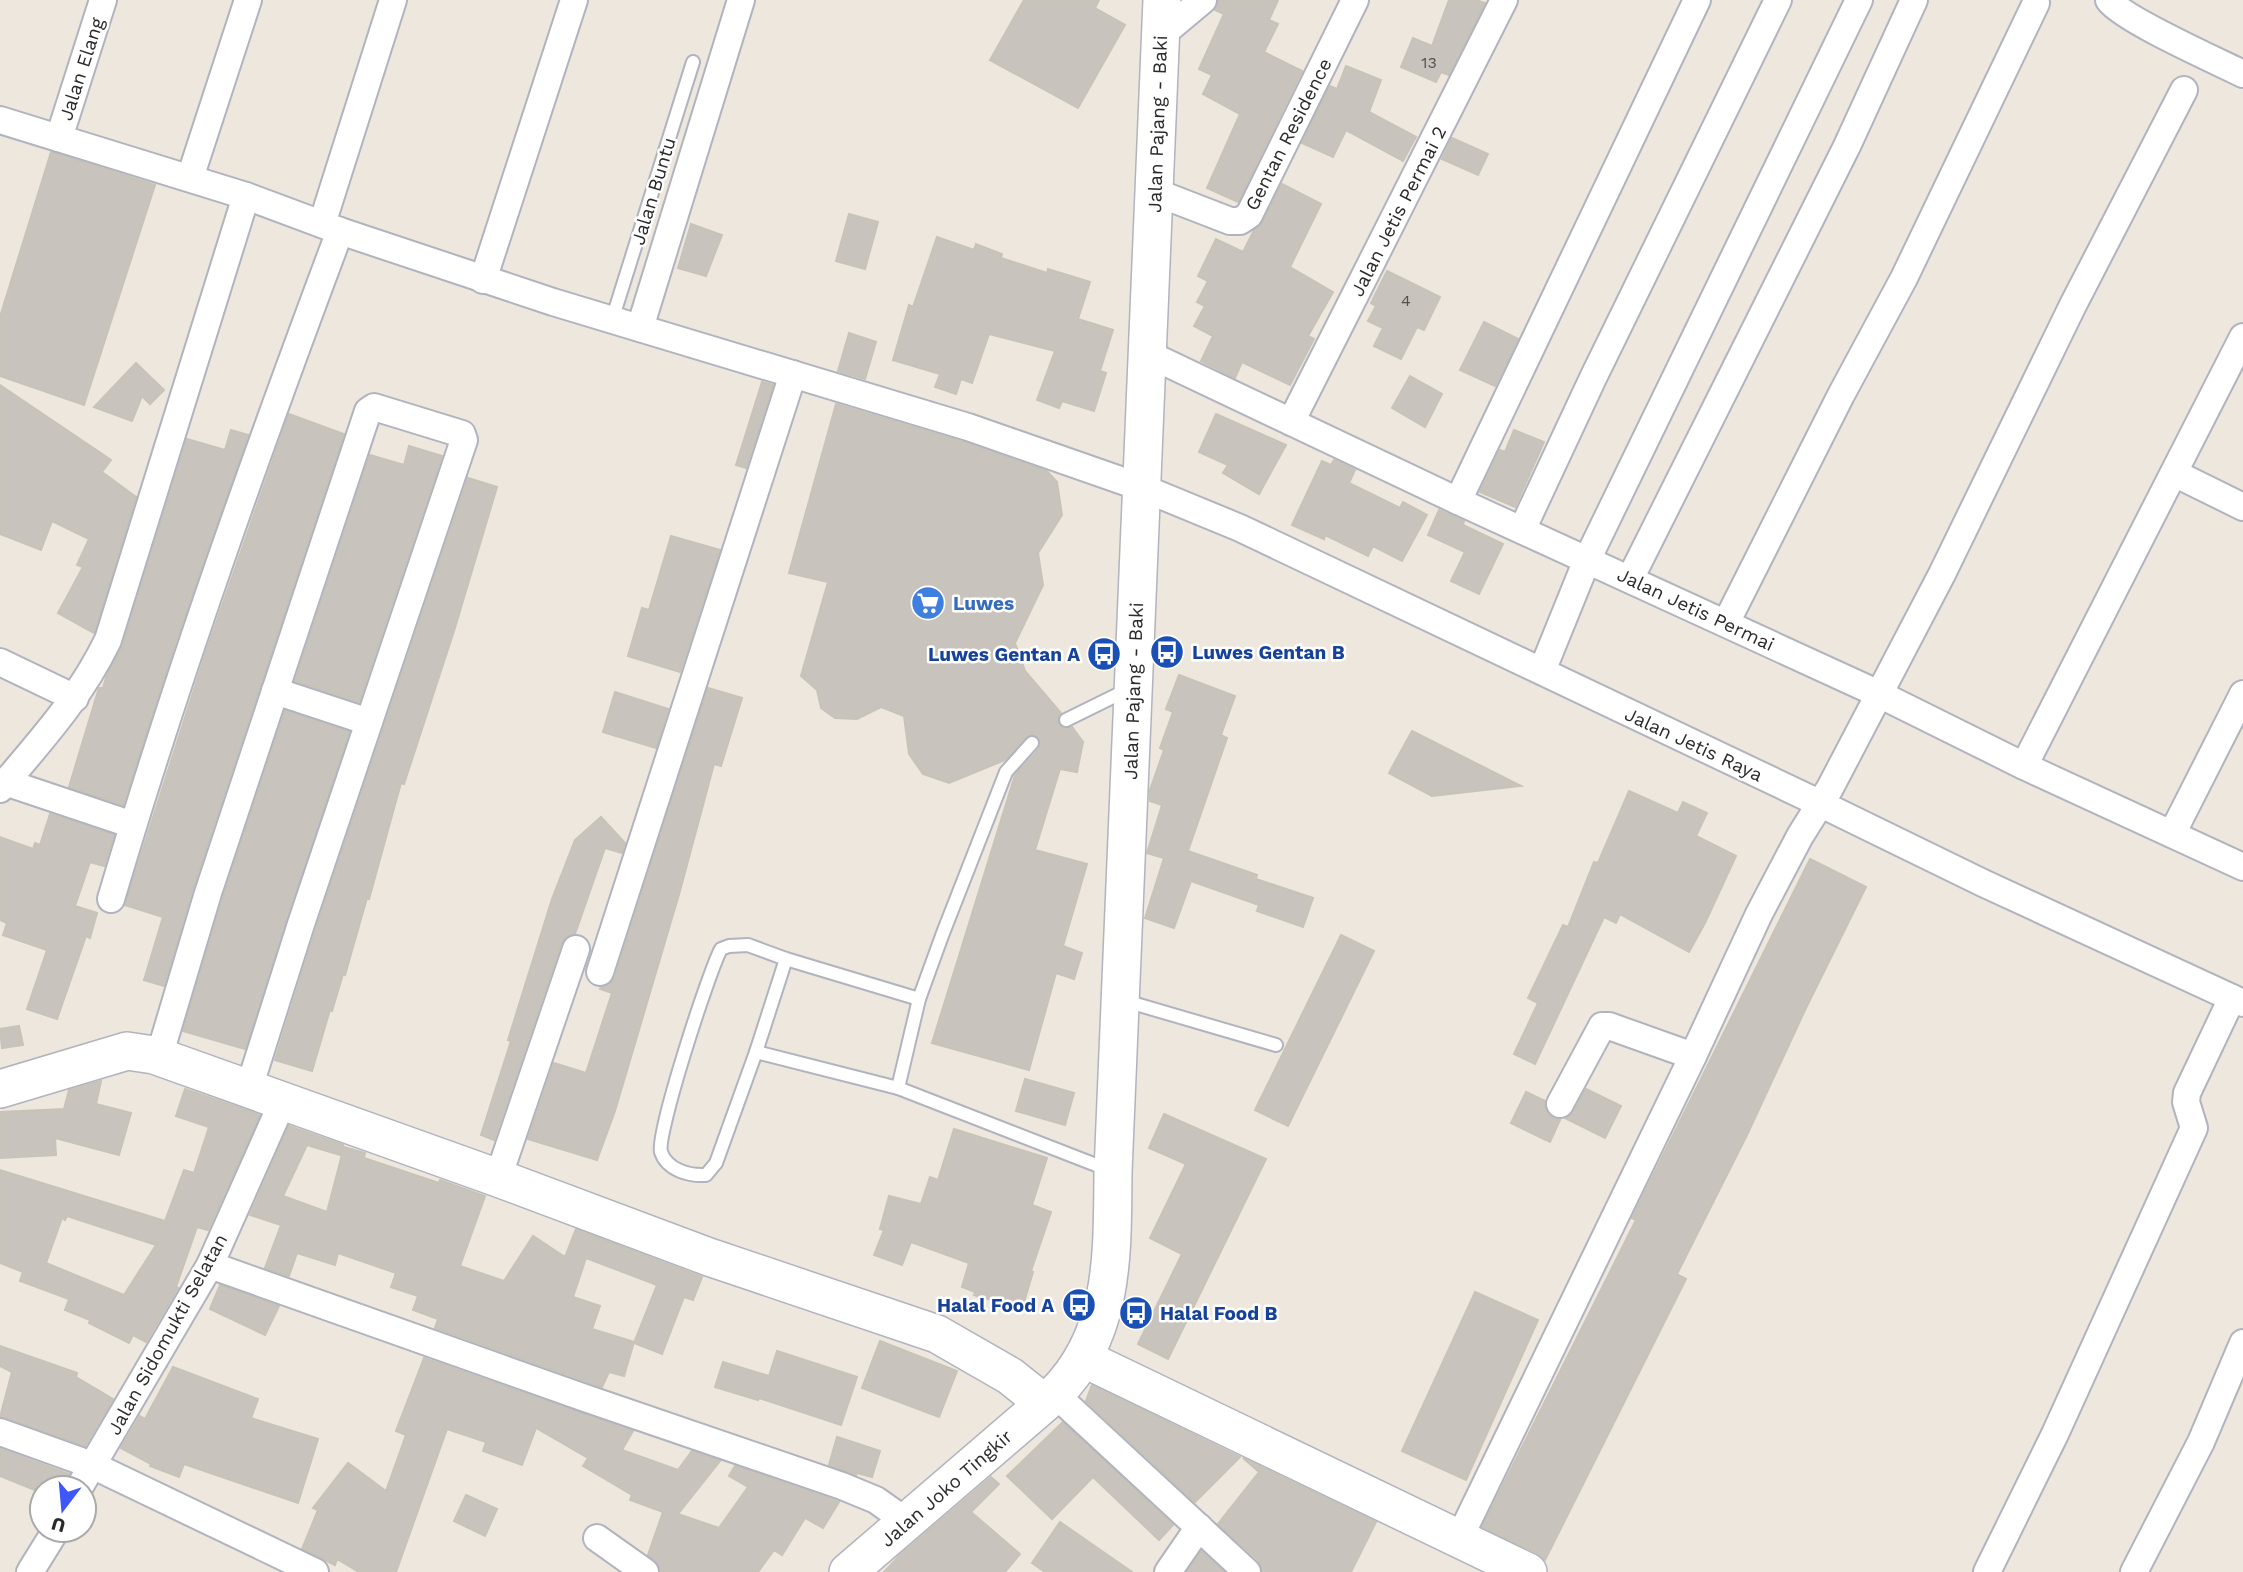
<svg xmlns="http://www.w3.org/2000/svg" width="2243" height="1572" font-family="'Work Sans',sans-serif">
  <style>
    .building { fill: #c8c4bd; stroke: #c8c3b7; stroke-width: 2; fill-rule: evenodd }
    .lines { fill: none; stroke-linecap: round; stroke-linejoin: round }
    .lane-casing { stroke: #b1b3bf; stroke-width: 16 }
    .street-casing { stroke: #b1b3bf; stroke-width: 30 }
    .secondary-casing { stroke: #b1b3bf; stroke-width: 40 }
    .lane { stroke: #fff; stroke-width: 12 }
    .street { stroke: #fff; stroke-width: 26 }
    .secondary { stroke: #fff; stroke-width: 37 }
    .labels { text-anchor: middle; stroke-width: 5; stroke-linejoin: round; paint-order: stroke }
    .number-label { font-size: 16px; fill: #525150 }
    .street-label { font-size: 19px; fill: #2b2b2b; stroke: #fff }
    .shop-label { font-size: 19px; font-weight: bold; fill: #366cbe; stroke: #fff; text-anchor: start }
    .transit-label { font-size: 19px; font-weight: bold; fill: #164399; stroke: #fff; text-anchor: start }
  </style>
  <rect width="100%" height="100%" fill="#ede7de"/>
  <g class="building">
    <polygon points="1024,0 1099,0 1095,8 1125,25 1078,108 990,60"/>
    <polygon points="1218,0 1278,0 1269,20 1278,24 1264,52 1302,71 1238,202 1207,188 1240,114 1203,94 1212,75 1199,69 1224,14 1215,10"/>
    <polygon points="1449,0 1476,0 1485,3 1449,75 1441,72 1436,82 1401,67 1413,38 1432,46"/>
    <polygon points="1346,66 1381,80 1369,112 1416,137 1403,161 1346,130 1333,157 1302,143 1330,86 1337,89"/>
    <polygon points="1452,138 1488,154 1478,175 1442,159"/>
    <polygon points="51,152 155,185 84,405 0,376 0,317"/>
    <polygon points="1282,184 1321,204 1290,267 1333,292 1308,336 1314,339 1290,385 1242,362 1235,378 1201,361 1213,336 1194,326 1205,306 1197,302 1208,281 1198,276 1216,239 1243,252 1254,230 1263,222"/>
    <polygon points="849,214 878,222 865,269 836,261"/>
    <polygon points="691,224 722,235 706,276 678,268"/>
    <polygon points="937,237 974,250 976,244 1002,254 1001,258 1047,273 1048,269 1090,282 1078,319 1113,330 1100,371 1106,373 1094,411 1062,401 1059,408 1037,400 1055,351 989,334 972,383 961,379 956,394 935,387 940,374 893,360 909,305 913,307"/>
    <polygon points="1387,271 1440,297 1424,330 1417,327 1401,359 1374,346 1383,328 1368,321 1376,306 1371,303"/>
    <polygon points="1484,322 1518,339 1495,386 1460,370"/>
    <polygon points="849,333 876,342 865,379 838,371"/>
    <polygon points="136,363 164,390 150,404 142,396 132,421 94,407"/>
    <polygon points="1410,376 1442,394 1425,427 1392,408"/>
    <polygon points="762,382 773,385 746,468 736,465"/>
    <polygon points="0,385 111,460 102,472 136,497 94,633 58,613 83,567 77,565 89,539 52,521 41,550 0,534"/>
    <polygon points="836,404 963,442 1047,471 1057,482 1062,515 1038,553 1043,585 1015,643 1025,671 1061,713 1057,719 1059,724 1065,729 1072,727 1083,742 1077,772 1060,769 1035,850 1087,864 1063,946 1082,953 1074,979 1056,973 1029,1070 932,1043 1015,775 1039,749 1040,740 1034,735 1029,735 1005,760 949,783 923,774 909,754 904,716 881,707 857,719 835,718 821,708 817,690 801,676 828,582 789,573"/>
    <polygon points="289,414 344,434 193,888 164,986 144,980 163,917 125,905 206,652"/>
    <polygon points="1216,414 1286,445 1259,494 1223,473 1228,465 1199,452"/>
    <polygon points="231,430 248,435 176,642 123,805 69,787 98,691 99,688 103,688 106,677 123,645 187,439 225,450"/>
    <polygon points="1514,430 1544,442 1515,507 1480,492 1500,450 1505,452"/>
    <polygon points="409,446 442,456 359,702 295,681 370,455 404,465"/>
    <polygon points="1334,460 1355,470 1349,483 1400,508 1403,502 1427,515 1402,561 1373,546 1368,556 1325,535 1324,539 1292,525 1322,461 1331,465"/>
    <polygon points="468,478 497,487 454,631 404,784 401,783 369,899 367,898 345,975 343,974 332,1011 330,1010 312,1071 275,1060 316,929"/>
    <polygon points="1439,510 1464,521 1463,525 1503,544 1479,594 1451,581 1465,552 1428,535"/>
    <polygon points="671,536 720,550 680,672 628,656 642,608 649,610"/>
    <polygon points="1179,675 1235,696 1221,735 1227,738 1188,851 1257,875 1256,879 1313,898 1303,927 1257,911 1259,905 1191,881 1174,928 1145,918 1164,858 1147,853 1162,805 1150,801 1150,790 1164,750 1160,748 1173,712 1166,709"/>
    <polygon points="708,688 742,698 721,766 714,764 680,891 615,1111 597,1160 528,1139 554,1063 586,1073 612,993 600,989 601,987 610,984 615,977"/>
    <polygon points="615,692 668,709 656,748 603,732"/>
    <polygon points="285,711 349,732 245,1049 183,1031 223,898"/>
    <polygon points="1412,731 1521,786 1432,796 1389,773"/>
    <polygon points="1629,791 1678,813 1683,802 1707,813 1696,836 1736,856 1705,923 1689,952 1620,914 1616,923 1604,917 1535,1064 1514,1054 1538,1003 1528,998 1563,925 1568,927 1594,862 1598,863"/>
    <polygon points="50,814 114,835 104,866 90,862 75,906 97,913 90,938 86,936 57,1019 27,1009 47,950 3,935 7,923 0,920 0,837 33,849 35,843 40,845"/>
    <polygon points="601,817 625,843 622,853 605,848 575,934 566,937 561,944 494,1140 481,1135 511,1041 508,1040 552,899 575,840"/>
    <polygon points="1810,859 1866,887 1806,1008 1747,1135 1677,1274 1686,1279 1545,1560 1537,1553 1482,1527 1636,1220 1632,1218"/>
    <polygon points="1341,935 1374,951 1288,1126 1255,1110"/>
    <polygon points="19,1026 23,1045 2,1048 0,1029"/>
    <polygon points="1025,1079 1074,1093 1065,1125 1016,1111"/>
    <polygon points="101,1081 96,1104 131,1113 119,1155 55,1138 56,1155 0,1158 0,1112 64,1109 69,1090"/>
    <path d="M185 1089 260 1115 208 1230 197 1227 176 1287 178 1288 146 1342 133 1335 129 1343 89 1323 90 1320 65 1310 69 1299 20 1281 23 1272 0 1263V1170L165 1221 184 1170 194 1173 209 1127 176 1116ZM67 1216 156 1245 124 1295 46 1263 62 1218 65 1220Z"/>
    <polygon points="1586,1089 1621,1106 1605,1138 1565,1118 1574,1111"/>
    <polygon points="1526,1092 1545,1101 1547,1113 1553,1118 1560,1120 1550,1142 1511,1123"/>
    <polygon points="1164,1114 1266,1159 1168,1359 1138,1344 1182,1254 1150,1238 1186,1164 1149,1148"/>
    <polygon points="289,1126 343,1145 340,1155 307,1145 283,1196 327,1212 344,1147 365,1153 364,1158 439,1183 440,1180 485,1196 460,1266 504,1281 533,1236 565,1257 576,1229 702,1277 693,1300 684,1297 662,1354 634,1343 657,1285 586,1258 573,1297 600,1306 592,1329 634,1342 624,1376 609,1372 602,1387 435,1328 438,1319 413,1310 418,1296 391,1287 396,1273 338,1253 335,1265 297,1253 289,1276 265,1268 281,1225 250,1215"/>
    <polygon points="954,1129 1047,1158 1032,1205 1051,1212 1031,1271 1033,1272 1022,1309 974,1295 975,1292 962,1287 969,1263 911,1242 902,1265 874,1255 884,1230 880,1229 889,1196 921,1204 930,1177 938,1180"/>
    <polygon points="220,1285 279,1306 265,1335 210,1309"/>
    <polygon points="1475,1292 1538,1320 1466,1480 1402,1451"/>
    <polygon points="880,1341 957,1371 939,1417 862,1388"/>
    <polygon points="0,1346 77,1373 76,1377 113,1399 85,1446 0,1417 12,1372 0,1366"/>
    <polygon points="777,1351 857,1377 841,1425 759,1398 758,1400 715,1387 723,1362 769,1376"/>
    <polygon points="424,1358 633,1431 622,1450 678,1470 692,1451 720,1461 678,1514 719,1528 748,1487 729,1476 735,1466 839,1502 823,1528 805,1518 782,1555 774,1550 758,1572 661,1572 659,1565 648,1555 663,1512 630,1500 632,1495 583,1466 588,1458 536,1428 522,1465 483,1451 486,1442 447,1429 396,1572 359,1572 337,1559 335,1565 302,1549 318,1510 313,1508 348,1463 386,1491 406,1435 396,1431"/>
    <polygon points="173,1367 258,1399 251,1418 318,1439 298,1503 184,1464 179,1477 150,1466 151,1464 121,1448 140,1416 145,1419"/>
    <polygon points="1092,1385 1240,1457 1195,1502 1086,1401"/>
    <polygon points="1063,1422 1173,1525 1159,1540 1093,1477 1052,1519 1007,1476"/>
    <polygon points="837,1437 880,1451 872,1477 857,1473 856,1475 829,1465"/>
    <polygon points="0,1449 69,1474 63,1488 42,1488 42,1493 0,1476"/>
    <polygon points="1243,1458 1376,1522 1351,1572 1262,1572 1258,1560 1218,1524 1259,1472"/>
    <polygon points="991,1477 999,1484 971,1512 1020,1554 1005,1572 884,1572 900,1555"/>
    <polygon points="466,1495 497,1509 485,1536 454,1521"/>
    <polygon points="1060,1522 1132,1572 1045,1572 1032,1563"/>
    <polygon points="1201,1551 1224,1572 1187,1572"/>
  </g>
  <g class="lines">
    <g class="lane-casing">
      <g id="lane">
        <polyline points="612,320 693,62"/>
        <polyline points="1066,720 1129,689"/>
        <polyline points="1032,743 1006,772 943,933 919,999 898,1088 1109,1170"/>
        <polyline points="1122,1000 1276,1045"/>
        <polyline points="756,1052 786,959"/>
        <path d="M898 1088 756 1052 716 1163 706 1175C689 1176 667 1170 661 1152 656 1134 709 971 721 949L729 946 748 945 786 959 919 999"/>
      </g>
    </g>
    <g class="street-casing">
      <g id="street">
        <path d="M2109 0C2122 19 2217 61 2243 74"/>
        <polyline points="1160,36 1203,0"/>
        <polyline points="0,120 246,196 340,231 553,302 968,427 1143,488 1240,528 1819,803 1983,883 2243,1003"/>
        <polyline points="59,138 103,0"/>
        <polyline points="190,178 248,0"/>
        <polyline points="1155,192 1230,221 1240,221 1249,215 1355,0"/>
        <polyline points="322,224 393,0"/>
        <polyline points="483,280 574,0"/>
        <polyline points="640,328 741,0"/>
        <polyline points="1148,354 1458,501 1879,694 2024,766 2243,867"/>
        <polyline points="1291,422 1504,0"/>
        <polyline points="2174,473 2243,507"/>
        <polyline points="1458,501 1697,0"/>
        <polyline points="1522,530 1593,378 1778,0"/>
        <polyline points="1630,579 1847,146 1914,0"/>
        <polyline points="1726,623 1841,395 1904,278 2036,3"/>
        <polyline points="0,662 75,698"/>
        <polyline points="1542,671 1587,560 1859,0"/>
        <polyline points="275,691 369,722"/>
        <polyline points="2024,766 2243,337"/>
        <polyline points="5,782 133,825"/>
        <path d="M0 789C41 740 80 698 108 640L246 196"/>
        <polyline points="2172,834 2243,694"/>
        <path d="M111 899C178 673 257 452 340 231"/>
        <polyline points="600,972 793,374"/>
        <polyline points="159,1057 208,893 368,411 374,407 462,434 464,440 301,924 249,1088"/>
        <polyline points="1560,1104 1602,1026 1609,1026 1693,1056"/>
        <polyline points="498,1178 576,949"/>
        <polyline points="210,1265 585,1398 842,1486 876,1500 907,1522"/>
        <polyline points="1055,1394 1247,1572"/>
        <polyline points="0,1432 92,1465 315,1572"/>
        <polyline points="79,1488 210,1265 283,1101"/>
        <polyline points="597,1538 645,1572"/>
        <polyline points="1459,1539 1693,1056 1759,914 1800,836 1830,788 1942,574 2073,305 2184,90"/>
        <polyline points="30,1572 56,1530"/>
        <polyline points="1168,1572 1199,1527"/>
        <polyline points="1987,1572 2055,1434 2194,1128 2186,1102 2187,1093 2232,998"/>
        <polyline points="2134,1572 2201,1442 2243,1343"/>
      </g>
    </g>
    <g class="secondary-casing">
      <g id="secondary">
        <polyline points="0,1089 127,1051 154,1055 498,1178 709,1257 937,1334 1010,1376 1044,1403"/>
        <polyline points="1083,1358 1528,1572"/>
        <path d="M848 1572 1055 1394C1116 1333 1112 1252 1113 1172L1162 0"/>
      </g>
    </g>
    <use href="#lane" class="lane"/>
    <use href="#street" class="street"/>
    <use href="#secondary" class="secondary"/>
  </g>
  <defs>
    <g id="supermarket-disc" transform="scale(1.75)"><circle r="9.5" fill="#3f7fe0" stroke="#fff"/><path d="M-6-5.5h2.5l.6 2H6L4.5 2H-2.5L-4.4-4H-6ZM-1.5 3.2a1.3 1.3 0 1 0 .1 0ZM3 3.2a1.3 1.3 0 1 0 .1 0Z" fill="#fff"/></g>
    <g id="bus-disc" transform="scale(1.75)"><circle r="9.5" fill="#1a4fb4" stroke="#fff"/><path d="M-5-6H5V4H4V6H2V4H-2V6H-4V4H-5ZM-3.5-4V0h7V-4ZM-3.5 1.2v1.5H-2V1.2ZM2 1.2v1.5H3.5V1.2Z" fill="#fff"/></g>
  </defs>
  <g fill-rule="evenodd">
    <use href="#supermarket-disc" x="928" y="603"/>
    <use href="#bus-disc" x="1167" y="652"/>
    <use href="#bus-disc" x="1104" y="654"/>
    <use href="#bus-disc" x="1079" y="1305"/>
    <use href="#bus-disc" x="1136" y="1313"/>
  </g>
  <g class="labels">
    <g class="number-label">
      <text x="1429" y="68">13</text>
      <text x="1406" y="306">4</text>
    </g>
    <g class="street-label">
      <text transform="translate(81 69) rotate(-72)" y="7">Jalan Elang</text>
      <text transform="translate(1157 124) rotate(-88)" y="7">Jalan Pajang - Baki</text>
      <text transform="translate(1288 134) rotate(-63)" y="7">Gentan Residence</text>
      <text transform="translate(653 191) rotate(-73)" y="7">Jalan Buntu</text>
      <text transform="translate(1398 211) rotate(-63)" y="7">Jalan Jetis Permai 2</text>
      <text transform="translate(1696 609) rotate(25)" y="7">Jalan Jetis Permai</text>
      <text transform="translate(1133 691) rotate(-88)" y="7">Jalan Pajang - Baki</text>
      <text transform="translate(1694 744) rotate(25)" y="7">Jalan Jetis Raya</text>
      <text transform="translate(167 1334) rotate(-61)" y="7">Jalan Sidomukti Selatan</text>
      <text transform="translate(946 1488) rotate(-41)" y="7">Jalan Joko Tingkir</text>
    </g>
    <g class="shop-label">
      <text x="953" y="610">Luwes</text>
    </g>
    <g class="transit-label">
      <text x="1192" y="659">Luwes Gentan B</text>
      <text x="1080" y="661" text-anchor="end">Luwes Gentan A</text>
      <text x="1054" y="1312" text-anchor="end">Halal Food A</text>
      <text x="1160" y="1320">Halal Food B</text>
    </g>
  </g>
  <g transform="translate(63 1509) rotate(196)"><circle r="33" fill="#ffffff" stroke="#aaaaaa" stroke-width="2"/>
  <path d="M0-5L12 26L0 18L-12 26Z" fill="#3f56f8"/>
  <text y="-10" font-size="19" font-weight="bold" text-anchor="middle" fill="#2b2b2b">U</text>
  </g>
</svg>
